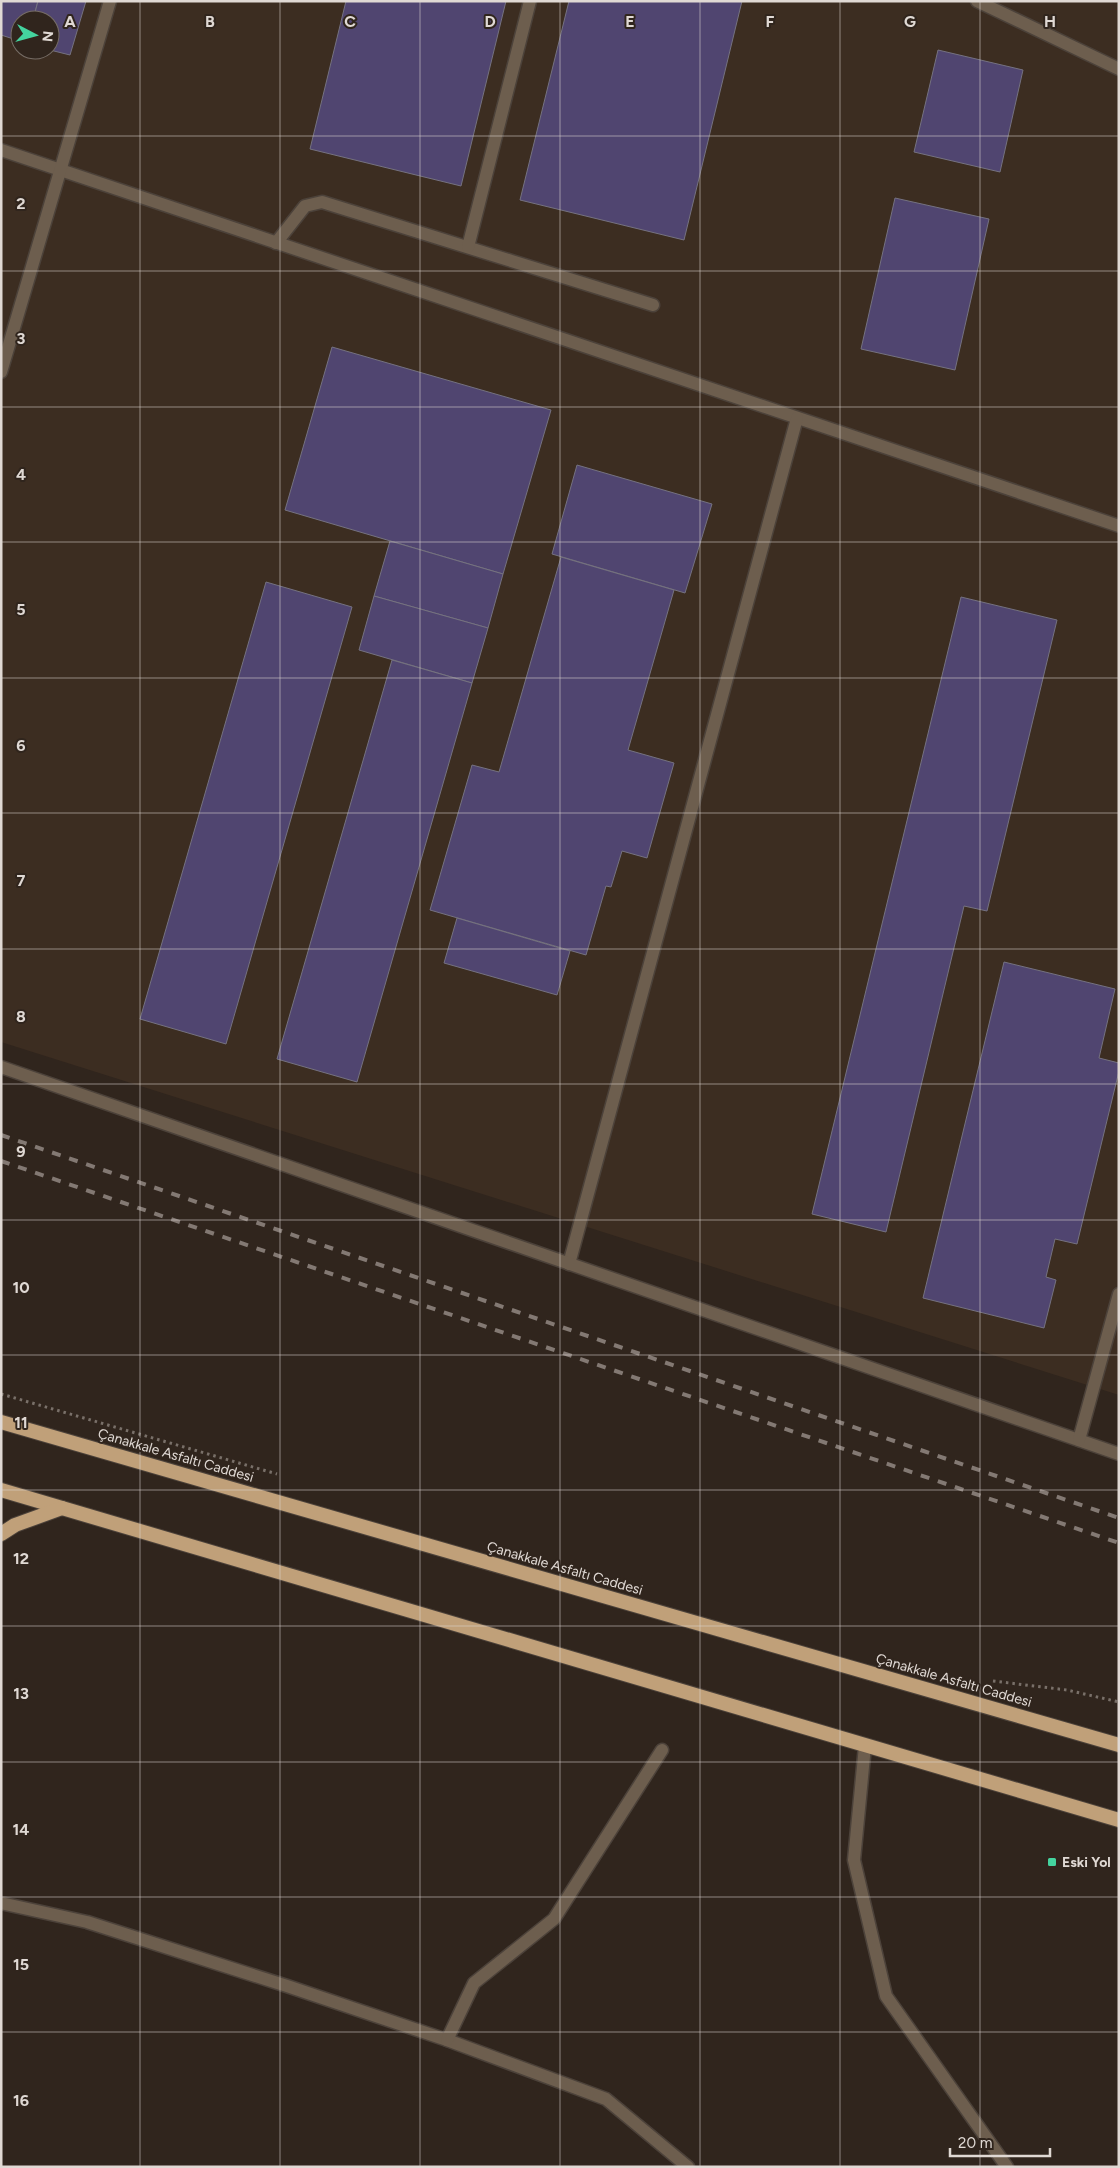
<svg xmlns="http://www.w3.org/2000/svg" width="1120" height="2168" font-family="Figtree,sans-serif">
  <style>
    .built { fill: #3c2d21; fill-rule: evenodd }
    .building { fill: #504570; stroke: #757280 }
    .lines { fill: none; stroke-linecap: round; stroke-linejoin: round }
    .service-casing { stroke: #4c423a; stroke-width: 15 }
    .minor-casing { stroke: #4c423a; stroke-width: 15 }
    .tertiary-casing { stroke: #4c423a; stroke-width: 15 }
    .trunk-casing { stroke: #4c423a; stroke-width: 16 }
    .path { stroke: #797069; stroke-width: 3; stroke-dasharray: 2.5 4; stroke-linecap: butt }
    .service { stroke: #6d5e4e; stroke-width: 12 }
    .minor { stroke: #6d5e4e; stroke-width: 12 }
    .tertiary { stroke: #6d5e4e; stroke-width: 12 }
    .trunk { stroke: #c0a079; stroke-width: 14 }
    .rail { stroke: #837973; stroke-width: 4; stroke-dasharray: 9 9; stroke-linecap: butt }
    .grid { fill: none; stroke: #e0d9d4; stroke-width: 1; stroke-opacity: 0.55 }
    .poi-dot { fill: #44d49f; stroke: #30251d; stroke-width: 2 }
    .labels { text-anchor: middle; stroke-width: 4; stroke-linejoin: round; paint-order: stroke }
    .street-label { font-size: 14px; fill: #e0d9d4; stroke: #30251d }
    .poi-label { font-size: 14px; font-weight: bold; fill: #e0d9d4; stroke: #30251d; text-anchor: start }
    .grid-label { font-size: 16px; text-anchor: middle; font-weight: bold; fill: #e0d9d4; stroke: #30251d; stroke-width: 4; stroke-linejoin: round; paint-order: stroke }
  </style>
  <rect width="100%" height="100%" fill="#30251d"/>
  <path class="built" d="M1 1H1119V1395L1 1042ZM20 20H50V50H20Z"/>
  <g class="building">
    <polygon points="1,1 38,1 33,20 20,20 20,41 1,35"/>
    <polygon points="38,1 86,1 70,55 50,50 50,20 33,20"/>
    <polygon points="346,1 506,1 461,186 310,149"/>
    <polygon points="569,1 742,1 684,240 520,200"/>
    <polygon points="938,50 1023,70 1000,172 914,152"/>
    <polygon points="895,198 989,219 955,370 861,349"/>
    <polygon points="332,347 551,410 503,574 285,510"/>
    <polygon points="577,465 712,504 685,593 552,554"/>
    <polygon points="390,541 503,574 488,628 374,596"/>
    <polygon points="561,557 674,590 628,750 674,763 647,858 622,851 611,887 606,886 586,955 430,910 472,765 499,772"/>
    <polygon points="266,582 352,607 226,1044 140,1019"/>
    <polygon points="374,596 488,628 472,683 359,650"/>
    <polygon points="961,597 1057,620 987,911 964,906 886,1232 812,1214"/>
    <polygon points="392,660 472,683 357,1082 277,1059"/>
    <polygon points="457,918 570,951 557,995 444,963"/>
    <polygon points="1004,962 1115,989 1099,1058 1119,1063 1119,1071 1077,1244 1055,1239 1046,1277 1056,1280 1044,1328 923,1298"/>
  </g>
  <g class="lines">
    <g class="service-casing">
      <g id="service">
        <polyline points="977,1 1119,69"/>
        <polyline points="276,243 305,206 322,202 653,305"/>
        <polyline points="468,247 530,1"/>
      </g>
    </g>
    <g class="minor-casing">
      <g id="minor">
        <polyline points="1,150 1119,526"/>
        <polyline points="1,372 110,1"/>
        <polyline points="569,1264 797,418"/>
        <polyline points="865,1746 854,1860 886,1996 1007,2167"/>
        <polyline points="1,1903 87,1922 287,1986 447,2040 606,2099 688,2167"/>
        <polyline points="447,2040 474,1983 554,1919 662,1750"/>
      </g>
    </g>
    <g class="tertiary-casing">
      <g id="tertiary">
        <polyline points="1,1067 1119,1454"/>
        <polyline points="1079,1440 1119,1294"/>
      </g>
    </g>
    <g class="trunk-casing">
      <g id="trunk">
        <polyline points="1,1422 1119,1745"/>
        <polyline points="1,1490 1119,1820"/>
        <polyline points="1,1534 15,1525 62,1508"/>
      </g>
    </g>
    <g class="path">
      <polyline points="1,1394 277,1474"/>
      <polyline points="993,1681 1067,1690 1119,1702"/>
    </g>
    <use href="#service" class="service"/>
    <use href="#minor" class="minor"/>
    <use href="#tertiary" class="tertiary"/>
    <use href="#trunk" class="trunk"/>
    <g class="rail">
      <polyline points="1,1135 1119,1518"/>
      <polyline points="1,1161 1119,1543"/>
    </g>
  </g>
  <path class="grid" d="M140 1V2167M280 1V2167M420 1V2167M560 1V2167M700 1V2167M840 1V2167M980 1V2167M1 136H1119M1 271H1119M1 407H1119M1 542H1119M1 678H1119M1 813H1119M1 949H1119M1 1084H1119M1 1220H1119M1 1355H1119M1 1490H1119M1 1626H1119M1 1762H1119M1 1897H1119M1 2032H1119"/>
  <rect class="poi-dot" x="1047" y="1857" width="10" height="10" rx="2.5"/>
  <g class="labels">
    <g class="street-label">
      <text transform="translate(176 1455) rotate(16)" y="5">Çanakkale Asfaltı Caddesi</text>
      <text transform="translate(565 1568) rotate(16)" y="5">Çanakkale Asfaltı Caddesi</text>
      <text transform="translate(954 1680) rotate(16)" y="5">Çanakkale Asfaltı Caddesi</text>
    </g>
    <g class="poi-label">
      <text x="1062" y="1867">Eski Yol</text>
    </g>
  </g>
  <g class="grid-label">
    <text x="70" y="27">A</text>
    <text x="210" y="27">B</text>
    <text x="350" y="27">C</text>
    <text x="490" y="27">D</text>
    <text x="630" y="27">E</text>
    <text x="770" y="27">F</text>
    <text x="910" y="27">G</text>
    <text x="1050" y="27">H</text>
    <text x="21" y="209">2</text>
    <text x="21" y="344">3</text>
    <text x="21" y="480">4</text>
    <text x="21" y="615">5</text>
    <text x="21" y="751">6</text>
    <text x="21" y="886">7</text>
    <text x="21" y="1022">8</text>
    <text x="21" y="1157">9</text>
    <text x="21" y="1293">10</text>
    <text x="21" y="1428">11</text>
    <text x="21" y="1564">12</text>
    <text x="21" y="1699">13</text>
    <text x="21" y="1835">14</text>
    <text x="21" y="1970">15</text>
    <text x="21" y="2106">16</text>
  </g>
  <rect width="1120" height="2168" fill="none" stroke="#e0d9d4" stroke-width="5"/>
  <g transform="translate(35 35) rotate(96)"><circle r="24" fill="#30251d" stroke="#766d66"/>
  <path d="M0-4L9 19L0 12L-9 19Z" fill="#44d49f"/>
  <text y="-8" font-size="14" font-weight="bold" text-anchor="middle" fill="#e0d9d4">N</text>
  </g>
  <path d="M950 2148v8h100v-8" fill="none" stroke="#e0d9d4" stroke-width="2.5"/>
  <text x="958" y="2148" font-size="15" fill="#e0d9d4" stroke="#30251d" stroke-width="4" paint-order="stroke">20 m</text>
</svg>
